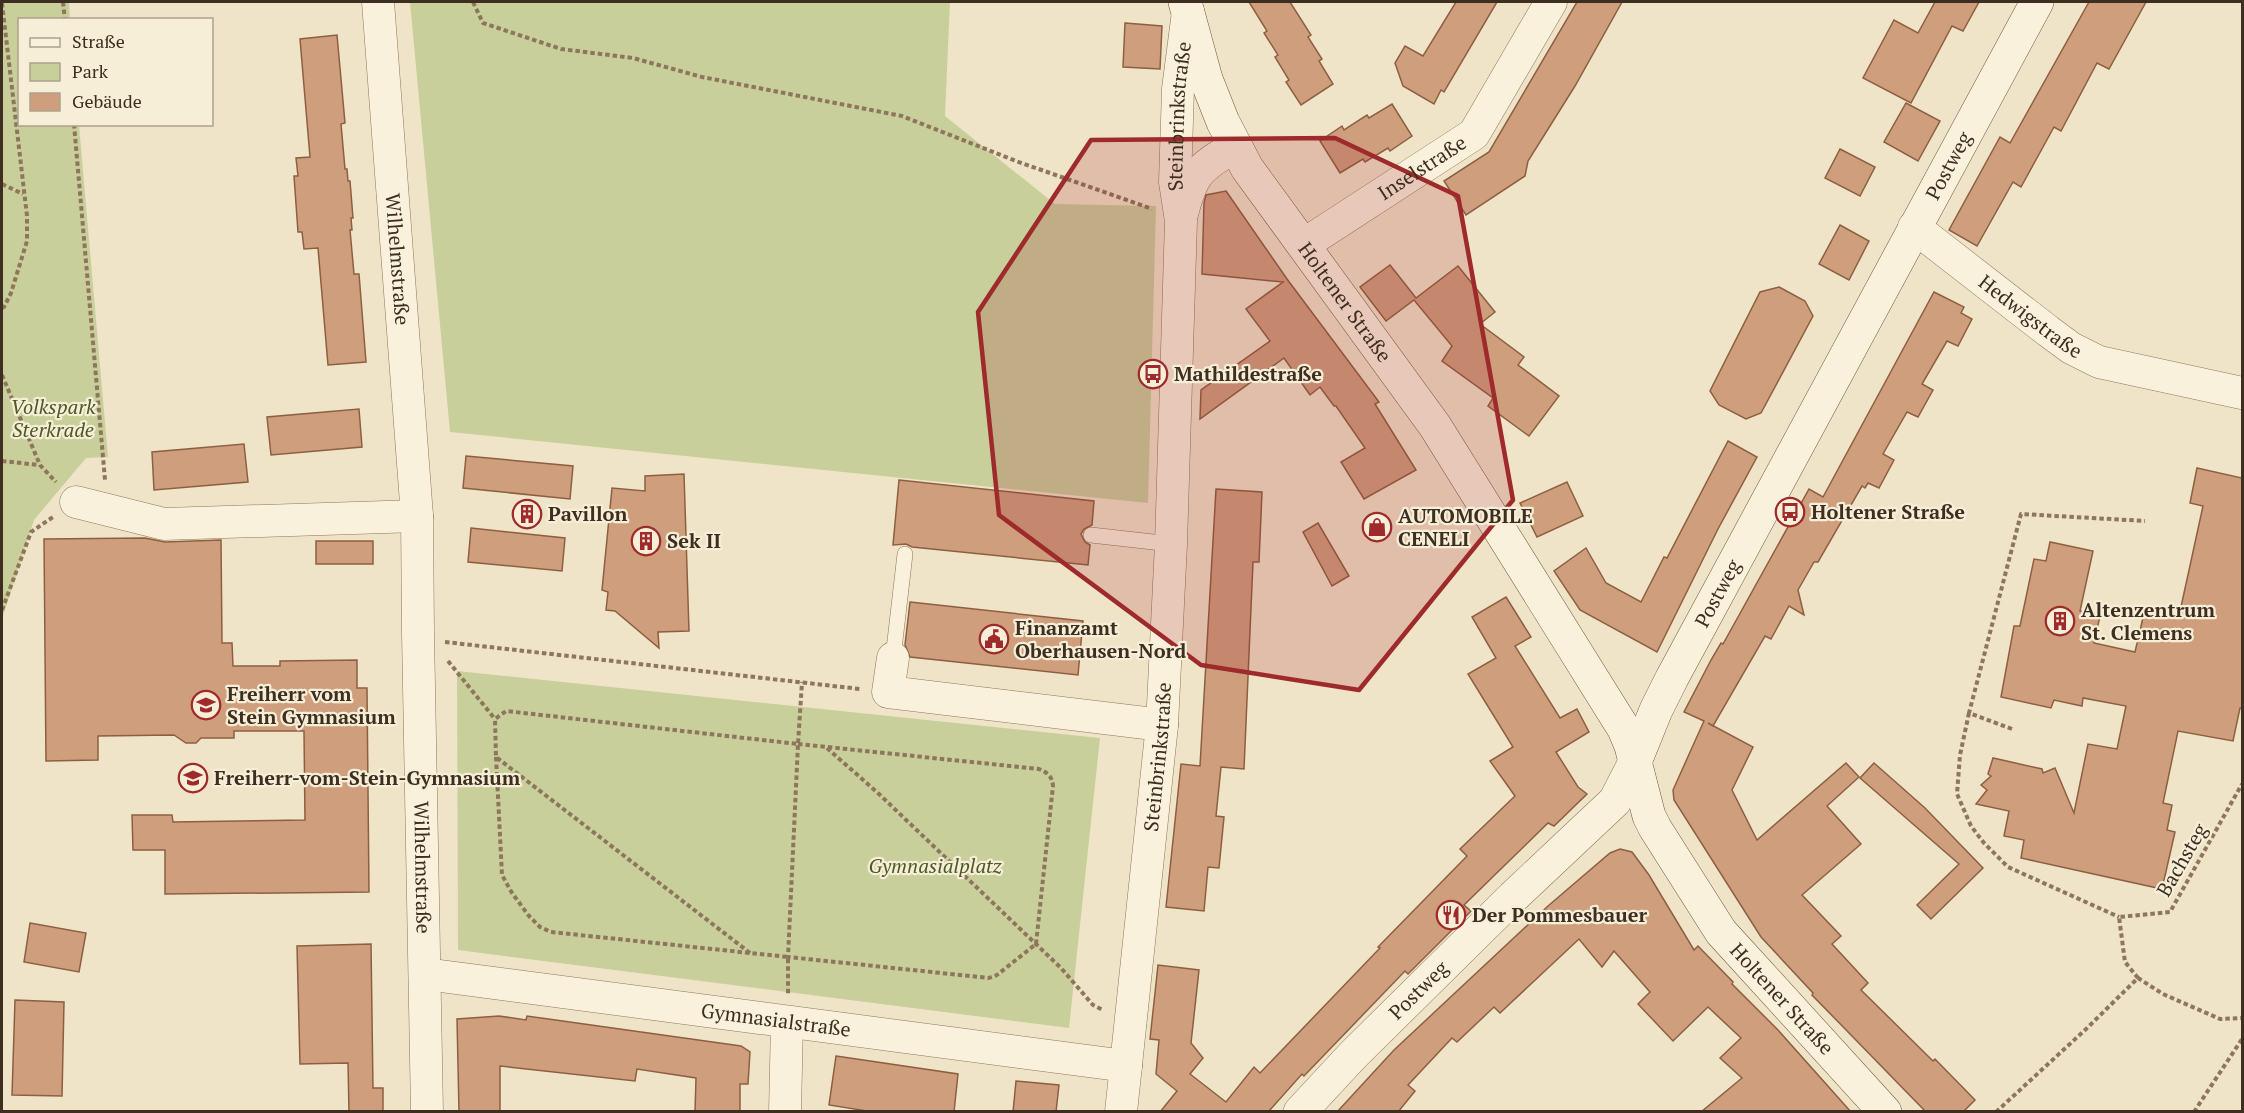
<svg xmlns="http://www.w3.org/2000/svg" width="2244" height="1113" font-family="'PT Serif',serif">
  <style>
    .green { fill: #c9cf9b }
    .building { fill: #cf9f7d; stroke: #8d5f41; stroke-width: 1.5 }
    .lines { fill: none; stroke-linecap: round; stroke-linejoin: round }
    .service-casing { stroke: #8d765c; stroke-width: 16 }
    .minor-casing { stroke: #8d765c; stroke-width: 33 }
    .tertiary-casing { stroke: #8d765c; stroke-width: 34 }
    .secondary-casing { stroke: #6f573f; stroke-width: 34 }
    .path { stroke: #8d765c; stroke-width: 4; stroke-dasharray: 4.5 3; stroke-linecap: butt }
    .service { stroke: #faf1dc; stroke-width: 15 }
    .minor { stroke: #faf1dc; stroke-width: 32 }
    .tertiary { stroke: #faf1dc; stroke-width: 33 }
    .secondary { stroke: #faf1dc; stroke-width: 33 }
    .marked { fill: #9e2a2b; fill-opacity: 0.2; stroke: #9e2a2b; stroke-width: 4.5; stroke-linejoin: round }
    .labels { text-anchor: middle; stroke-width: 4.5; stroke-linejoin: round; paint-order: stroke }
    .street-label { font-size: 20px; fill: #3d2e20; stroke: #f7eed8 }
    .poi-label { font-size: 20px; font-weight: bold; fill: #3d2e20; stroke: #f7eed8; text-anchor: start }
    .park-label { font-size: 20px; font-style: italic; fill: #4d5a26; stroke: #f7eed8 }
  </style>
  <rect width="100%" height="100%" fill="#f0e4c8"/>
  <g class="green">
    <polygon points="2,2 69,2 70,19 20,20 20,124 79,125 108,457 86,458 34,520 2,619"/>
    <polygon points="410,2 950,2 945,116 1055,204 1156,206 1148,503 450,432"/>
    <polygon points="457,671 1100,738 1069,1028 458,950"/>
  </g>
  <g class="building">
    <polygon points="1249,2 1290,2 1311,35 1308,37 1322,59 1319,61 1333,84 1301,105 1286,82 1289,80 1275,57 1278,55 1264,33 1267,31"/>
    <polygon points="1456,2 1497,2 1444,92 1441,90 1434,104 1403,86 1395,63 1405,46 1423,56"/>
    <polygon points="1577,2 1622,2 1575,86 1528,161 1525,176 1466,215 1444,181 1489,152"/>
    <polygon points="1935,2 1979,2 1963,31 1952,26 1911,103 1863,78 1894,20 1918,33"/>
    <polygon points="2089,2 2146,2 2109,69 2097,63 2061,131 2054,127 2021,187 2013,182 1977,246 1949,230 2000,137 2010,143"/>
    <polygon points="1125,23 1162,26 1160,69 1123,67"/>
    <polygon points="337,35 345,123 341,124 345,169 347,169 348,181 350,181 353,218 351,218 352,230 350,230 354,274 359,274 366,362 328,365 318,248 304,249 302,232 298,232 294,176 298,176 296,158 310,157 300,39"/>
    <polygon points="1906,103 1940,121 1918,161 1884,142"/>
    <polygon points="1392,104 1412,136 1390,151 1388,148 1365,162 1363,159 1340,173 1320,141 1342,126 1344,130 1367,115 1369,118"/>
    <polygon points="1840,149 1875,167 1860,196 1825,178"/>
    <polygon points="1226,191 1287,279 1379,402 1375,404 1416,470 1364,499 1341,462 1365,448 1336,406 1334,406 1320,387 1310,395 1284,358 1200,419 1201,390 1270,341 1246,309 1283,282 1202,274 1204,203 1206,195"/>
    <polygon points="1840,225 1869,241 1849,280 1819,264"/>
    <polygon points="1390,265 1416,298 1458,266 1495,312 1480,324 1524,357 1518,365 1559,396 1529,436 1488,406 1493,398 1442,361 1452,346 1414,300 1386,321 1360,287"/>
    <polygon points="1779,287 1805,301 1813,316 1761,413 1746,419 1719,405 1710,391 1760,292"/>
    <polygon points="1934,292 1964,307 1961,313 1972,319 1958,346 1947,341 1922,384 1933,390 1918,417 1907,412 1883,454 1894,460 1879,488 1868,483 1865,488 1862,486 1818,562 1814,562 1798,590 1804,615 1789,606 1771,639 1765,636 1713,726 1708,723 1753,747 1732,790 1757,840 1846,763 1859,777 1827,806 1861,844 1802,895 1841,936 1832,944 1868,983 1861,990 1933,1061 1935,1059 1975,1100 1963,1112 1926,1112 1812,995 1813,993 1761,937 1674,800 1673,790 1704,721 1684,712 1711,660 1721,643 1723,644 1809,489 1823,497"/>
    <polygon points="359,409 362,447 271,455 267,417"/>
    <polygon points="1728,441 1757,457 1718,529 1657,652 1580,610 1554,571 1586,548 1606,583 1641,602 1664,557 1667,558"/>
    <polygon points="244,444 248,482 154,490 152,452"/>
    <polygon points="466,456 573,466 570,499 463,488"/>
    <polygon points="2197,468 2242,478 2242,708 2240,708 2233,741 2178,731 2163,803 2172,805 2167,830 2175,832 2162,889 2021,858 2024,840 2004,836 2009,811 1976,804 1987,790 1981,785 1991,776 1988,774 1993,758 2042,769 2043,773 2055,768 2074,813 2088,744 2117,749 2126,706 2083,698 2082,706 2054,700 2051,708 2001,697 2014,626 2020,626 2034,559 2046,561 2050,542 2093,551 2080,611 2100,616 2094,643 2135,652 2145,609 2179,616 2203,506 2190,503"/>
    <polygon points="684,474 689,631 658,632 659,648 615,611 606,610 608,592 602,590 612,488 645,491 645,476"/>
    <polygon points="899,480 1094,501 1092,525 1084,529 1081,534 1085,542 1090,545 1088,565 912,547 906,544 893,545"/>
    <polygon points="1567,482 1583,516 1537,537 1520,503"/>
    <polygon points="1216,489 1262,492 1259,562 1253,562 1244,769 1221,767 1216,816 1224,817 1219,868 1208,867 1204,911 1166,907 1181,764 1200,766"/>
    <polygon points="1318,523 1349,576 1332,586 1303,532"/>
    <polygon points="471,528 565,538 562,571 468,562"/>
    <polygon points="145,538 165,542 221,540 222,643 232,643 233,666 280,666 280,661 357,660 357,688 367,688 369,892 165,894 165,850 133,850 132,815 172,815 173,822 305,820 304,731 234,731 234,738 201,738 196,743 186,743 174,735 98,736 98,760 46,761 44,539"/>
    <rect x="316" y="541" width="57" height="23"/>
    <polygon points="1506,597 1531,637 1515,646 1560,718 1577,709 1589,732 1556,752 1578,787 1587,794 1554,826 1548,823 1464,905 1471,911 1408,974 1405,971 1304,1076 1302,1074 1268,1112 1160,1112 1177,1091 1156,1074 1159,1040 1150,1039 1158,965 1199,970 1191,1043 1203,1058 1190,1074 1226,1102 1254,1067 1260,1073 1380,948 1378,947 1467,856 1460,849 1515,796 1490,761 1513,747 1468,674 1496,658 1472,617"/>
    <polygon points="910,602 1083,621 1078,675 910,657 905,645"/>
    <polygon points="1874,763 1925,808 1983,868 1931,919 1917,905 1959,864 1860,778"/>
    <polygon points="1620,849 1632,852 1649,875 1694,950 1698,946 1733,982 1732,984 1778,1030 1851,1112 1701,1112 1742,1078 1720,1058 1741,1038 1708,1007 1673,1041 1638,1004 1650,992 1614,951 1602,967 1579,939 1500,1013 1494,1007 1457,1042 1452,1038 1408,1085 1415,1091 1398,1112 1337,1112 1394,1050 1548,906 1610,853"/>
    <polygon points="30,923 86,933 79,972 24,962"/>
    <polygon points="371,944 373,1088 383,1088 383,1112 349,1112 348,1063 300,1064 297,946"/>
    <polygon points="15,1000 64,1002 62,1096 12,1095"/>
    <polygon points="499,1016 526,1020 527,1016 741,1046 750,1052 748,1084 740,1084 740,1112 695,1112 696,1078 637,1069 635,1081 500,1066 500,1112 459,1112 457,1019"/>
    <polygon points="836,1056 958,1074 954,1112 873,1112 829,1105"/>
    <polygon points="1016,1081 1059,1085 1056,1112 1013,1112"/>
  </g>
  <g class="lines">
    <g class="service-casing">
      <g id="service">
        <polyline points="1091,535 1171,544"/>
        <polyline points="893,658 905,554"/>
      </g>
    </g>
    <g class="minor-casing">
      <g id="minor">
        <path id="s1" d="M378 2 417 516 418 633 427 1112"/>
        <path d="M1182 214C1193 171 1199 169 1235 146"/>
        <path id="s2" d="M1914 227 2048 331 2071 348 2099 362 2242 393"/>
        <path id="s3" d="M1303 245 1474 134 1551 2"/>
        <polyline points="76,502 164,524 417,516"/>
        <polyline points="893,658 888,692 1162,725"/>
        <path id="s4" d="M425 974 1126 1066"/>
        <polyline points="785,1112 787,1022"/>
        <path id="s5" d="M1121 1112 1162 725 1171 544 1181 221 1175 182 1178 89 1188 12"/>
      </g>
    </g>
    <g class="tertiary-casing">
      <g id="tertiary">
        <path id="s6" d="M1300 1112 1353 1055 1513 897 1615 801 1635 762"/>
      </g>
    </g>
    <g class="secondary-casing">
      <g id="secondary">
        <path id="s7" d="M1185 2 1206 79 1223 122 1247 168 1435 426 1604 697 1624 729 1631 746 1649 816 1655 828 1721 932 1885 1112"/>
        <path id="s8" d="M1635 762 1656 710 1672 678 2037 2"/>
      </g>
    </g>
    <g class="path">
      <polyline points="63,2 65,20"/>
      <polyline points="473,2 483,23 561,49 633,58 702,77 902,116 1016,161 1152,209"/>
      <polyline points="2,3 27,216 27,241 11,293 4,307 2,308"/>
      <polyline points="74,124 105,480"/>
      <polyline points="2,184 23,194"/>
      <polyline points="2,375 40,465 56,482"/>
      <polyline points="2,461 39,465"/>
      <polyline points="2,610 31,532 53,517"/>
      <polyline points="445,642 860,689"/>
      <polyline points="448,661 495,719"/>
      <polyline points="1969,713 1960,755 1957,794 1971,826 1984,843 2008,867 2119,917"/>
      <polyline points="2012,729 1969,713 2021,514 2145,521"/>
      <path d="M798 744 1039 769C1048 773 1052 776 1053 786L1036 944 997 975 989 978 788 957Z"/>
      <polyline points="827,748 879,794 1061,968 1093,1005 1103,1010"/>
      <polyline points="496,757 502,875 512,893 529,916 540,927 551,932 788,957 788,994"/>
      <polyline points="750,953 496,757 495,719 506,711 798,744 802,682"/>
      <polyline points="2138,978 2125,962 2119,917 2170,912 2242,784"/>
      <polyline points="1996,1112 2085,1030 2138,978 2163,994 2220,1019 2242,1018"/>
      <polyline points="2194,1112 2242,1039"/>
    </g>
    <use href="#service" class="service"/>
    <use href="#minor" class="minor"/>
    <use href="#tertiary" class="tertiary"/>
    <use href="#secondary" class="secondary"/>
  </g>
  <path class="marked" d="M1335 138 1458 196 1513 500 1359 690 1201 665 999 515 978 312 1091 140Z"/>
  <defs>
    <g id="bus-ring" transform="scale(1.5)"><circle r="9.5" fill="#f7eed8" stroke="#9e2a2b" stroke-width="1.5"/><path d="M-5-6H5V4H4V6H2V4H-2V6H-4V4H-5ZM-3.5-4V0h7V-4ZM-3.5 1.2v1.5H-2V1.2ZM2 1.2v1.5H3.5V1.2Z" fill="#9e2a2b"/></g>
    <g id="building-ring" transform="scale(1.5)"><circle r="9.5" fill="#f7eed8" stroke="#9e2a2b" stroke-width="1.5"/><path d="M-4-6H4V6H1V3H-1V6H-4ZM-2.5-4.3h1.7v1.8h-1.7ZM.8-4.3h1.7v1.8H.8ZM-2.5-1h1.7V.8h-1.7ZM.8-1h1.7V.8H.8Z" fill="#9e2a2b"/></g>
    <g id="shop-ring" transform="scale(1.5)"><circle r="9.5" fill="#f7eed8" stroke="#9e2a2b" stroke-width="1.5"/><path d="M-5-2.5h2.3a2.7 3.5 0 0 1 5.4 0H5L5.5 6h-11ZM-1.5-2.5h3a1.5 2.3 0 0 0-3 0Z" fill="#9e2a2b"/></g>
    <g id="civic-ring" transform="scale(1.5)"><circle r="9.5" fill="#f7eed8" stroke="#9e2a2b" stroke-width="1.5"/><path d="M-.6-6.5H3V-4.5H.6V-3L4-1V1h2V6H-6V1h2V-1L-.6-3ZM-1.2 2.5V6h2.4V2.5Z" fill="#9e2a2b"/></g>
    <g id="school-ring" transform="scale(1.5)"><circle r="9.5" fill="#f7eed8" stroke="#9e2a2b" stroke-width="1.5"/><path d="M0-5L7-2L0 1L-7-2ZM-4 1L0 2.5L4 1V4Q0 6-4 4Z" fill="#9e2a2b"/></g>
    <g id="restaurant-ring" transform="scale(1.5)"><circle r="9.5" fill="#f7eed8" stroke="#9e2a2b" stroke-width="1.5"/><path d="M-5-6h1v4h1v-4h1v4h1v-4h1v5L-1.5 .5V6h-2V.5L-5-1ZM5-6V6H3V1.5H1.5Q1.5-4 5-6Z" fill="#9e2a2b"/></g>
  </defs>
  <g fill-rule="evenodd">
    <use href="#bus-ring" x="1153" y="374"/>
    <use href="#bus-ring" x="1790" y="512"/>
    <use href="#building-ring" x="527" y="514"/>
    <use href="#shop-ring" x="1377" y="527"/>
    <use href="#building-ring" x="646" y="541"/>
    <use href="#building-ring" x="2060" y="621"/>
    <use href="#civic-ring" x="994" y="639"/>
    <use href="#school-ring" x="206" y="705"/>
    <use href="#school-ring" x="193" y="778"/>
    <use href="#restaurant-ring" x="1451" y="915"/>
  </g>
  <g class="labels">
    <g class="street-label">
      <text dy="7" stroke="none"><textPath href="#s5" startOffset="999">Steinbrinkstraße</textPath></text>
      <text dy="7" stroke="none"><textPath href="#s8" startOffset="674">Postweg</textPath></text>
      <text dy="7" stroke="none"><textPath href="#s3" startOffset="142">Inselstraße</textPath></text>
      <text dy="7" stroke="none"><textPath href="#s1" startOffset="258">Wilhelmstraße</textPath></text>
      <text dy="7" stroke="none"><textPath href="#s7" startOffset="344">Holtener Straße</textPath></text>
      <text dy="7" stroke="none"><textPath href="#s2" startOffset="147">Hedwigstraße</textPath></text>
      <text dy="7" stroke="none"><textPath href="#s8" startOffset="188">Postweg</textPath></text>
      <text dy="7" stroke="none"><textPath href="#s5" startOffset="357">Steinbrinkstraße</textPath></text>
      <text transform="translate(2182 860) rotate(-60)" y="7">Bachsteg</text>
      <text dy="7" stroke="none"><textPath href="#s1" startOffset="867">Wilhelmstraße</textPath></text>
      <text dy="7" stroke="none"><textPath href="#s6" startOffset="170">Postweg</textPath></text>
      <text dy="7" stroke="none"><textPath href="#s7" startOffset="1172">Holtener Straße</textPath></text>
      <text dy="7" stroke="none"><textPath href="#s4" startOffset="354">Gymnasialstraße</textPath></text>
    </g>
    <g class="poi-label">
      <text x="1174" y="381">Mathildestraße</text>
      <text x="1811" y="519">Holtener Straße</text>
      <text x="548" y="521">Pavillon</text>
      <text x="1398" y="523">AUTOMOBILE<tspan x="1398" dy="23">CENELI</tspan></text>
      <text x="667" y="548">Sek II</text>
      <text x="2081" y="617">Altenzentrum<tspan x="2081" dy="23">St. Clemens</tspan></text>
      <text x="1015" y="635">Finanzamt<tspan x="1015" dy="23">Oberhausen-Nord</tspan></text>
      <text x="227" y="701">Freiherr vom<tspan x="227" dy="23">Stein Gymnasium</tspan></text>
      <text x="214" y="785">Freiherr-vom-Stein-Gymnasium</text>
      <text x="1472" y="922">Der Pommesbauer</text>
    </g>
    <g class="park-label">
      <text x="53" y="414">Volkspark<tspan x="53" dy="23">Sterkrade</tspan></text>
      <text x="935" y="873">Gymnasialplatz</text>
    </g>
  </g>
  <rect width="2244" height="1113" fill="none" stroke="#3d2e20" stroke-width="6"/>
  <rect x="18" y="18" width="195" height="108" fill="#f7eed8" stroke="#ada18e" stroke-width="1.5"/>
  <rect x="30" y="38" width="30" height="9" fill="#faf1dc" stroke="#ada18e" stroke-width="1.5"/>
  <text x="72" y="48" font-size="18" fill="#3d2e20">Straße</text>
  <rect x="30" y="63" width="30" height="18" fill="#c9cf9b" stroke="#ada18e" stroke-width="1.5"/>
  <text x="72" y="78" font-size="18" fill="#3d2e20">Park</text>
  <rect x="30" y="93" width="30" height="18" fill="#cf9f7d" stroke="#ada18e" stroke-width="1.5"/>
  <text x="72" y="108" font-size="18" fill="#3d2e20">Gebäude</text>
</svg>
